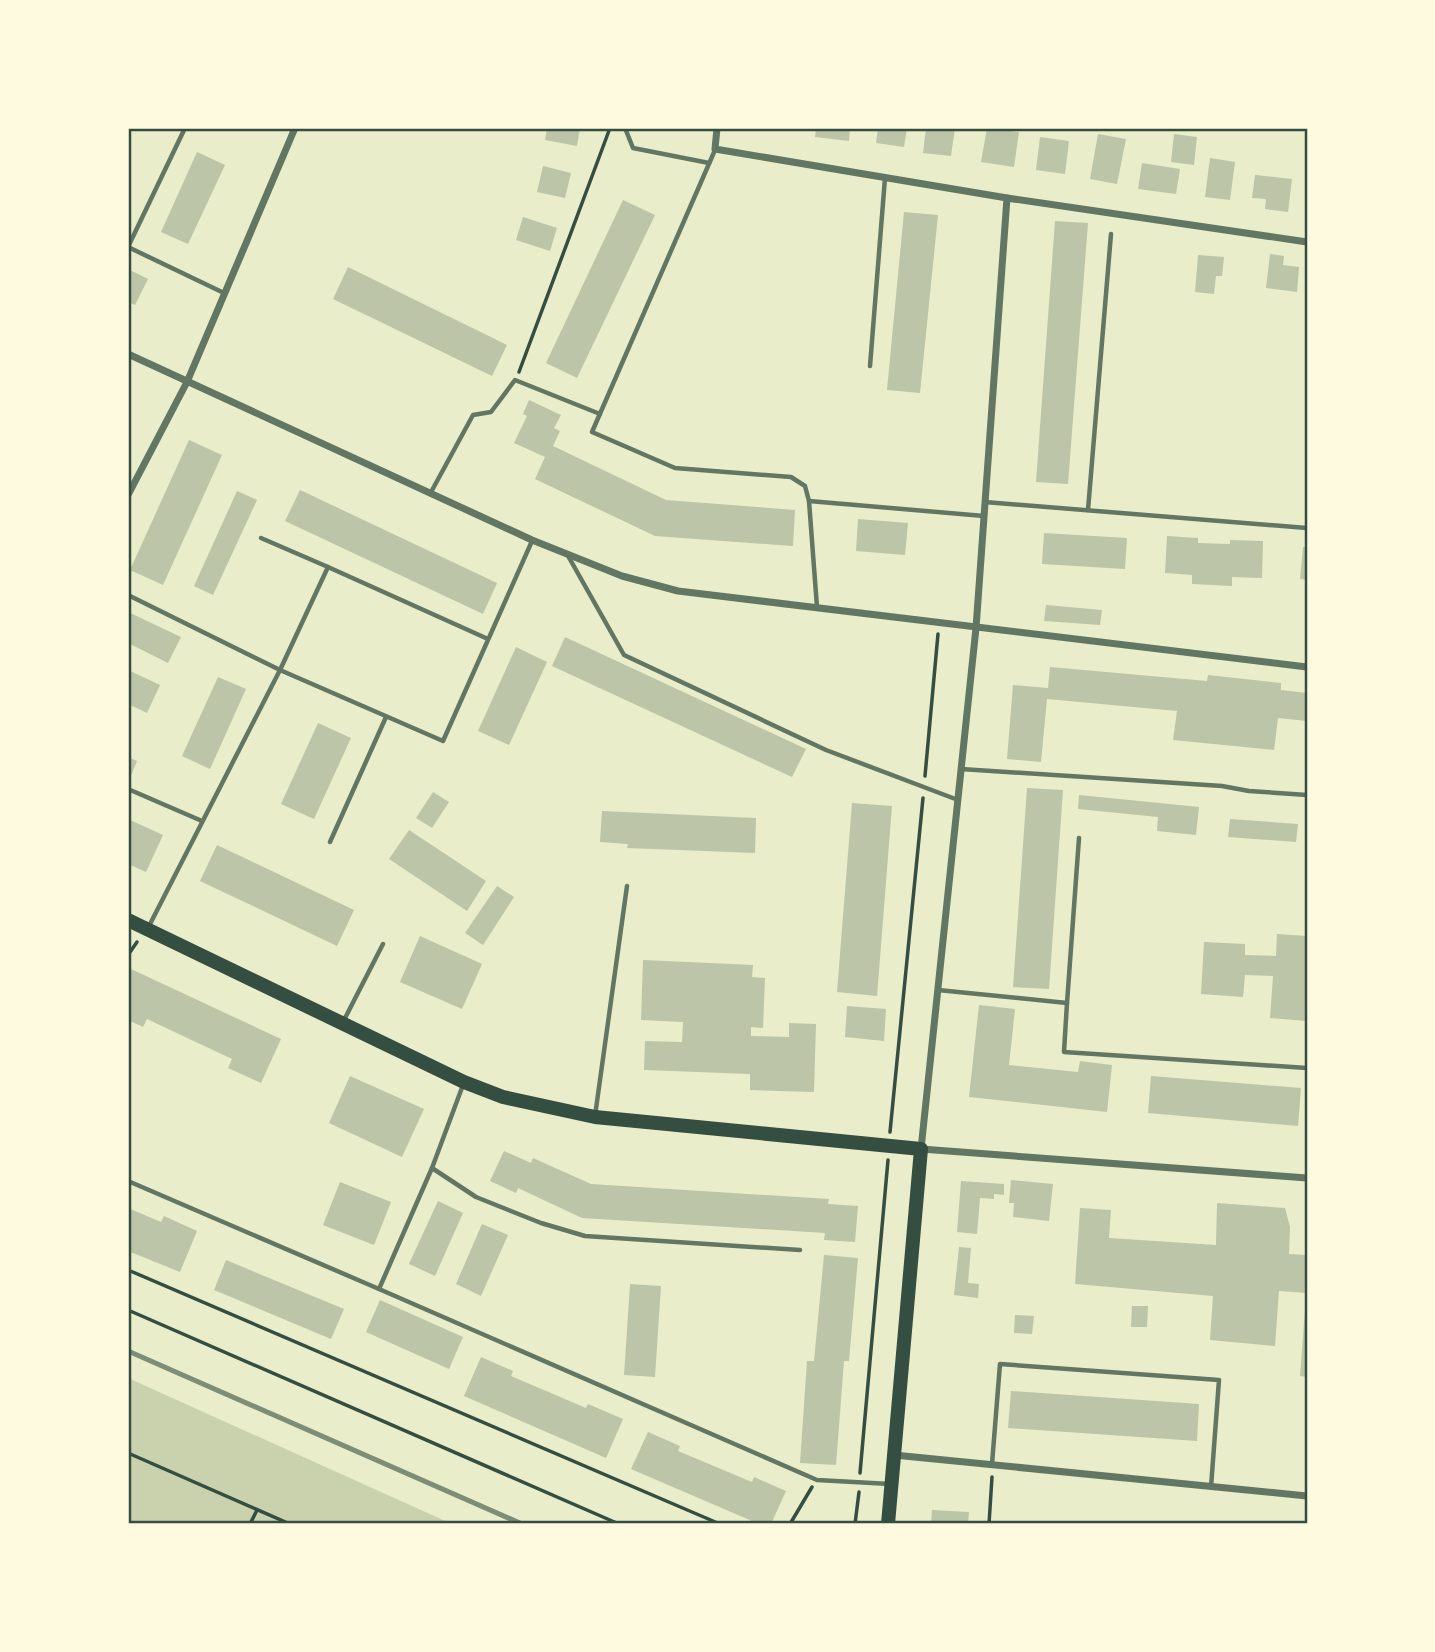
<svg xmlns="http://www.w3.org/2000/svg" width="1435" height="1652" font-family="Lato,sans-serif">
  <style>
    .green { fill: #cad2ad }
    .building { fill: #bcc5a7 }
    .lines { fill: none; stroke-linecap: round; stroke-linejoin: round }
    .path { stroke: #344e41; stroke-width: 3.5 }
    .service { stroke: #617663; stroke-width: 4.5 }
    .minor { stroke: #617663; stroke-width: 7 }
    .secondary { stroke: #344e41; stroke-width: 14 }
    .rail { stroke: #7c8e77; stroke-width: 5 }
    .neatline { fill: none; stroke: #344e41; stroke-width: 2.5 }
  </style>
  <rect width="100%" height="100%" fill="#e9edc9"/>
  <polygon class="green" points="128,1378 452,1524 128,1524"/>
  <g class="building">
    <polygon points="547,128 580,128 577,146 545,140"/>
    <polygon points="816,128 850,128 849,141 815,137"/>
    <polygon points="878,128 907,128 904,147 876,143"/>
    <polygon points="926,128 955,128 951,156 923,153"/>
    <polygon points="987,128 1019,132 1014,167 981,162"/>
    <polygon points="1098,134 1126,139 1117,184 1090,179"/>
    <polygon points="1174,134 1197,137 1194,165 1171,162"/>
    <polygon points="1040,137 1069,141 1065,174 1036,170"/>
    <polygon points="197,152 225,165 188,244 161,232"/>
    <polygon points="1210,158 1235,162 1230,200 1205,197"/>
    <polygon points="1142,163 1180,169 1176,194 1138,189"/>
    <polygon points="543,166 571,173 565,198 537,192"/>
    <polygon points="1255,175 1292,179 1288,212 1265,209 1266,199 1252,198"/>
    <polygon points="623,200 655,215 577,378 546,363"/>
    <polygon points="904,212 938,215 920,393 887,390"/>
    <polygon points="523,217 557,228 550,251 516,240"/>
    <polygon points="1055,221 1088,223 1068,484 1036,482"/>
    <polygon points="1270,254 1284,256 1283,265 1299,267 1297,292 1266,288"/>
    <polygon points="1198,255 1224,257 1222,276 1216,276 1214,294 1195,292"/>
    <polygon points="348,267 507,345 492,376 333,299"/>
    <polygon points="128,269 148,279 135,305 128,302"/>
    <polygon points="529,400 561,415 554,428 560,431 553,446 666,500 795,510 793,546 655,536 535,479 545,457 514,443 527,416 523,414"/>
    <polygon points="189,440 222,455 163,585 130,570"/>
    <polygon points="300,490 497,583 483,614 285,521"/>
    <polygon points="237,491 257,500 213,595 194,586"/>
    <polygon points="858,519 908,523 905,555 856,551"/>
    <polygon points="1044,533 1127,538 1125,569 1042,564"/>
    <polygon points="1167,536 1198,538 1198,543 1230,544 1230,540 1263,541 1262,578 1232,577 1232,586 1192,584 1192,575 1165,573"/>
    <polygon points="1303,547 1307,547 1307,580 1300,579"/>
    <polygon points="1046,605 1102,610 1100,625 1044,621"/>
    <polygon points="128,612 181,637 168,663 128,643"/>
    <polygon points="565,637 806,749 792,777 552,666"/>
    <polygon points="516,647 547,662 509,745 478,731"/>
    <polygon points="1050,667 1207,681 1208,675 1281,683 1281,690 1307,693 1307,721 1278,718 1274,750 1173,740 1177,711 1047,699 1041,762 1007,759 1013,685 1048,688"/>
    <polygon points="128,670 160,685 147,713 128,704"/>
    <polygon points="218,677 246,689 210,769 182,756"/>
    <polygon points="318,723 351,738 314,819 281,804"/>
    <polygon points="128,757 137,761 128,783"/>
    <polygon points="1027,788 1063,790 1049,989 1013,987"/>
    <polygon points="433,792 449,802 432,828 416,818"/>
    <polygon points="1079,795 1199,807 1196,835 1157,831 1158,817 1078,809"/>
    <polygon points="852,803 892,806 877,996 837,992"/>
    <polygon points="602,811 756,818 755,853 627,848 628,844 600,842"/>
    <polygon points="128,819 163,835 146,872 128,864"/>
    <polygon points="1230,819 1298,824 1296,842 1228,837"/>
    <polygon points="409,830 486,881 467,911 389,859"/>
    <polygon points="217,845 354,910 337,946 200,881"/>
    <polygon points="497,886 514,897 483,945 465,933"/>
    <polygon points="1277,934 1307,936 1307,1021 1270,1018 1273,976 1245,975 1243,997 1201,994 1204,942 1245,944 1245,955 1276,956"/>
    <polygon points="420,936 482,964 462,1009 400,982"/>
    <polygon points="643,960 753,965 752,977 765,978 763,1028 751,1027 751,1036 789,1037 789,1023 816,1024 814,1092 750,1090 750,1074 644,1070 645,1041 682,1042 683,1022 641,1020"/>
    <polygon points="131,969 281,1039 261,1083 228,1068 232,1059 147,1019 143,1027 128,1020 128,976"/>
    <polygon points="979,1005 1015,1009 1009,1065 1078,1072 1080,1061 1112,1065 1107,1112 969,1097"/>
    <polygon points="847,1006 886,1009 884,1041 845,1037"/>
    <polygon points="350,1076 424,1109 402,1157 329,1123"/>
    <polygon points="1151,1076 1301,1088 1298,1126 1148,1113"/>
    <polygon points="504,1151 531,1163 533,1158 591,1184 829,1199 828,1204 858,1206 855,1242 824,1240 825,1233 582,1218 518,1188 516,1193 490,1181"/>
    <polygon points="1011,1180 1053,1184 1049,1221 1013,1217 1014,1203 1009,1203"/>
    <polygon points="961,1181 1004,1184 1004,1195 994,1194 994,1199 980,1198 977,1234 957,1232"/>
    <polygon points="340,1182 391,1202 374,1245 323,1225"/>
    <polygon points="438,1201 463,1213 435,1276 409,1264"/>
    <polygon points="1217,1203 1285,1208 1290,1227 1289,1254 1307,1255 1307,1293 1279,1291 1275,1346 1210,1340 1213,1296 1075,1284 1080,1208 1111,1210 1109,1238 1216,1245"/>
    <polygon points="128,1208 161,1222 164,1216 197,1231 180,1272 128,1251"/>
    <polygon points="482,1224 508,1235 481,1296 456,1284"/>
    <polygon points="959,1247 971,1248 968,1283 979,1284 978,1298 954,1295"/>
    <polygon points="824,1255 858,1258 849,1361 844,1361 836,1465 800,1463 807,1361 814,1361"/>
    <polygon points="226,1260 344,1309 331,1339 214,1290"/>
    <polygon points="630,1284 661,1286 655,1377 624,1375"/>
    <polygon points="380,1300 463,1337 449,1369 366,1332"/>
    <polygon points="1132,1306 1148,1306 1147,1327 1131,1327"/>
    <polygon points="1305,1310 1307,1310 1307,1377 1300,1376"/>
    <polygon points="1015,1315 1034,1316 1032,1334 1014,1333"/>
    <polygon points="481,1357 513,1371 511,1376 586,1408 588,1404 623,1419 606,1458 464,1396"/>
    <polygon points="1011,1391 1199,1404 1197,1441 1008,1428"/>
    <polygon points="648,1432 680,1446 678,1451 752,1482 754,1477 786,1491 771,1524 759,1524 631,1469"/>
    <polygon points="932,1510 969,1512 968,1524 931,1524"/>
  </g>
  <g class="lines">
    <g class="path">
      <polyline points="519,372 610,128"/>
      <polyline points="925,776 938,634"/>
      <polyline points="128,955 137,942"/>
      <polyline points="890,1132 923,798"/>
      <polyline points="128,1270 720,1524"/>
      <polyline points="128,1310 619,1524"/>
      <polyline points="128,1453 290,1524"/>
      <polyline points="860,1473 888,1160"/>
      <polyline points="250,1524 257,1510"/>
      <polyline points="790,1524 812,1487"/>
      <polyline points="855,1524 859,1492"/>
      <polyline points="989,1524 992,1477"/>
    </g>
    <g class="service">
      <polyline points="625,128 633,148 709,163"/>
      <polyline points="715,150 592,432 675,468 791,477 805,486 809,501 817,607"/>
      <polyline points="128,247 185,128"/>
      <polyline points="128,247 224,293"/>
      <polyline points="870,366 885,178"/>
      <polyline points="430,494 473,415 491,412 515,380 600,414"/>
      <polyline points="809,501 984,516"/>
      <polyline points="985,502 1307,528"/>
      <polyline points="1088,510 1111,234"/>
      <polyline points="261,538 328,567"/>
      <polyline points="567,554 624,655 826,750 958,800"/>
      <polyline points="128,595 280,670 148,928"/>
      <polyline points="488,639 328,567 280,670 443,741 532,541"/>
      <polyline points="961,769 1222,786 1249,791 1307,795"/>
      <polyline points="128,789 202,821"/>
      <polyline points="330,842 386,717"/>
      <polyline points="938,990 1067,1003 1079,838"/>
      <polyline points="1067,1003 1064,1052 1307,1068"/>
      <polyline points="343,1022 383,944"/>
      <polyline points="463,1085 432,1168 379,1289 817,1480 890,1484"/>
      <polyline points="595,1116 627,886"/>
      <polyline points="432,1168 476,1197 541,1223 585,1236 800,1250"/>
      <polyline points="128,1181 379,1289"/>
      <polyline points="992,1464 1000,1364 1219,1380 1211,1487"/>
    </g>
    <g class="minor">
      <polyline points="717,128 715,149 1007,198 1307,242"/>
      <polyline points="1007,198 976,628 921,1149 1307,1178"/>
      <polyline points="128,354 532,540 622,576 678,591 1307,667"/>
      <polyline points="128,495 187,382 295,128"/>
      <polyline points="894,1455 1307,1496"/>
    </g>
    <polyline class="secondary" points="128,920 464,1082 503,1097 595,1117 921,1149 888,1524"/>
    <polyline class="rail" points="128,1351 522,1524"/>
  </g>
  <rect width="1435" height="1652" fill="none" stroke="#fefae0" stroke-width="259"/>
  <rect x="130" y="130" width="1176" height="1392" class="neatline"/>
</svg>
